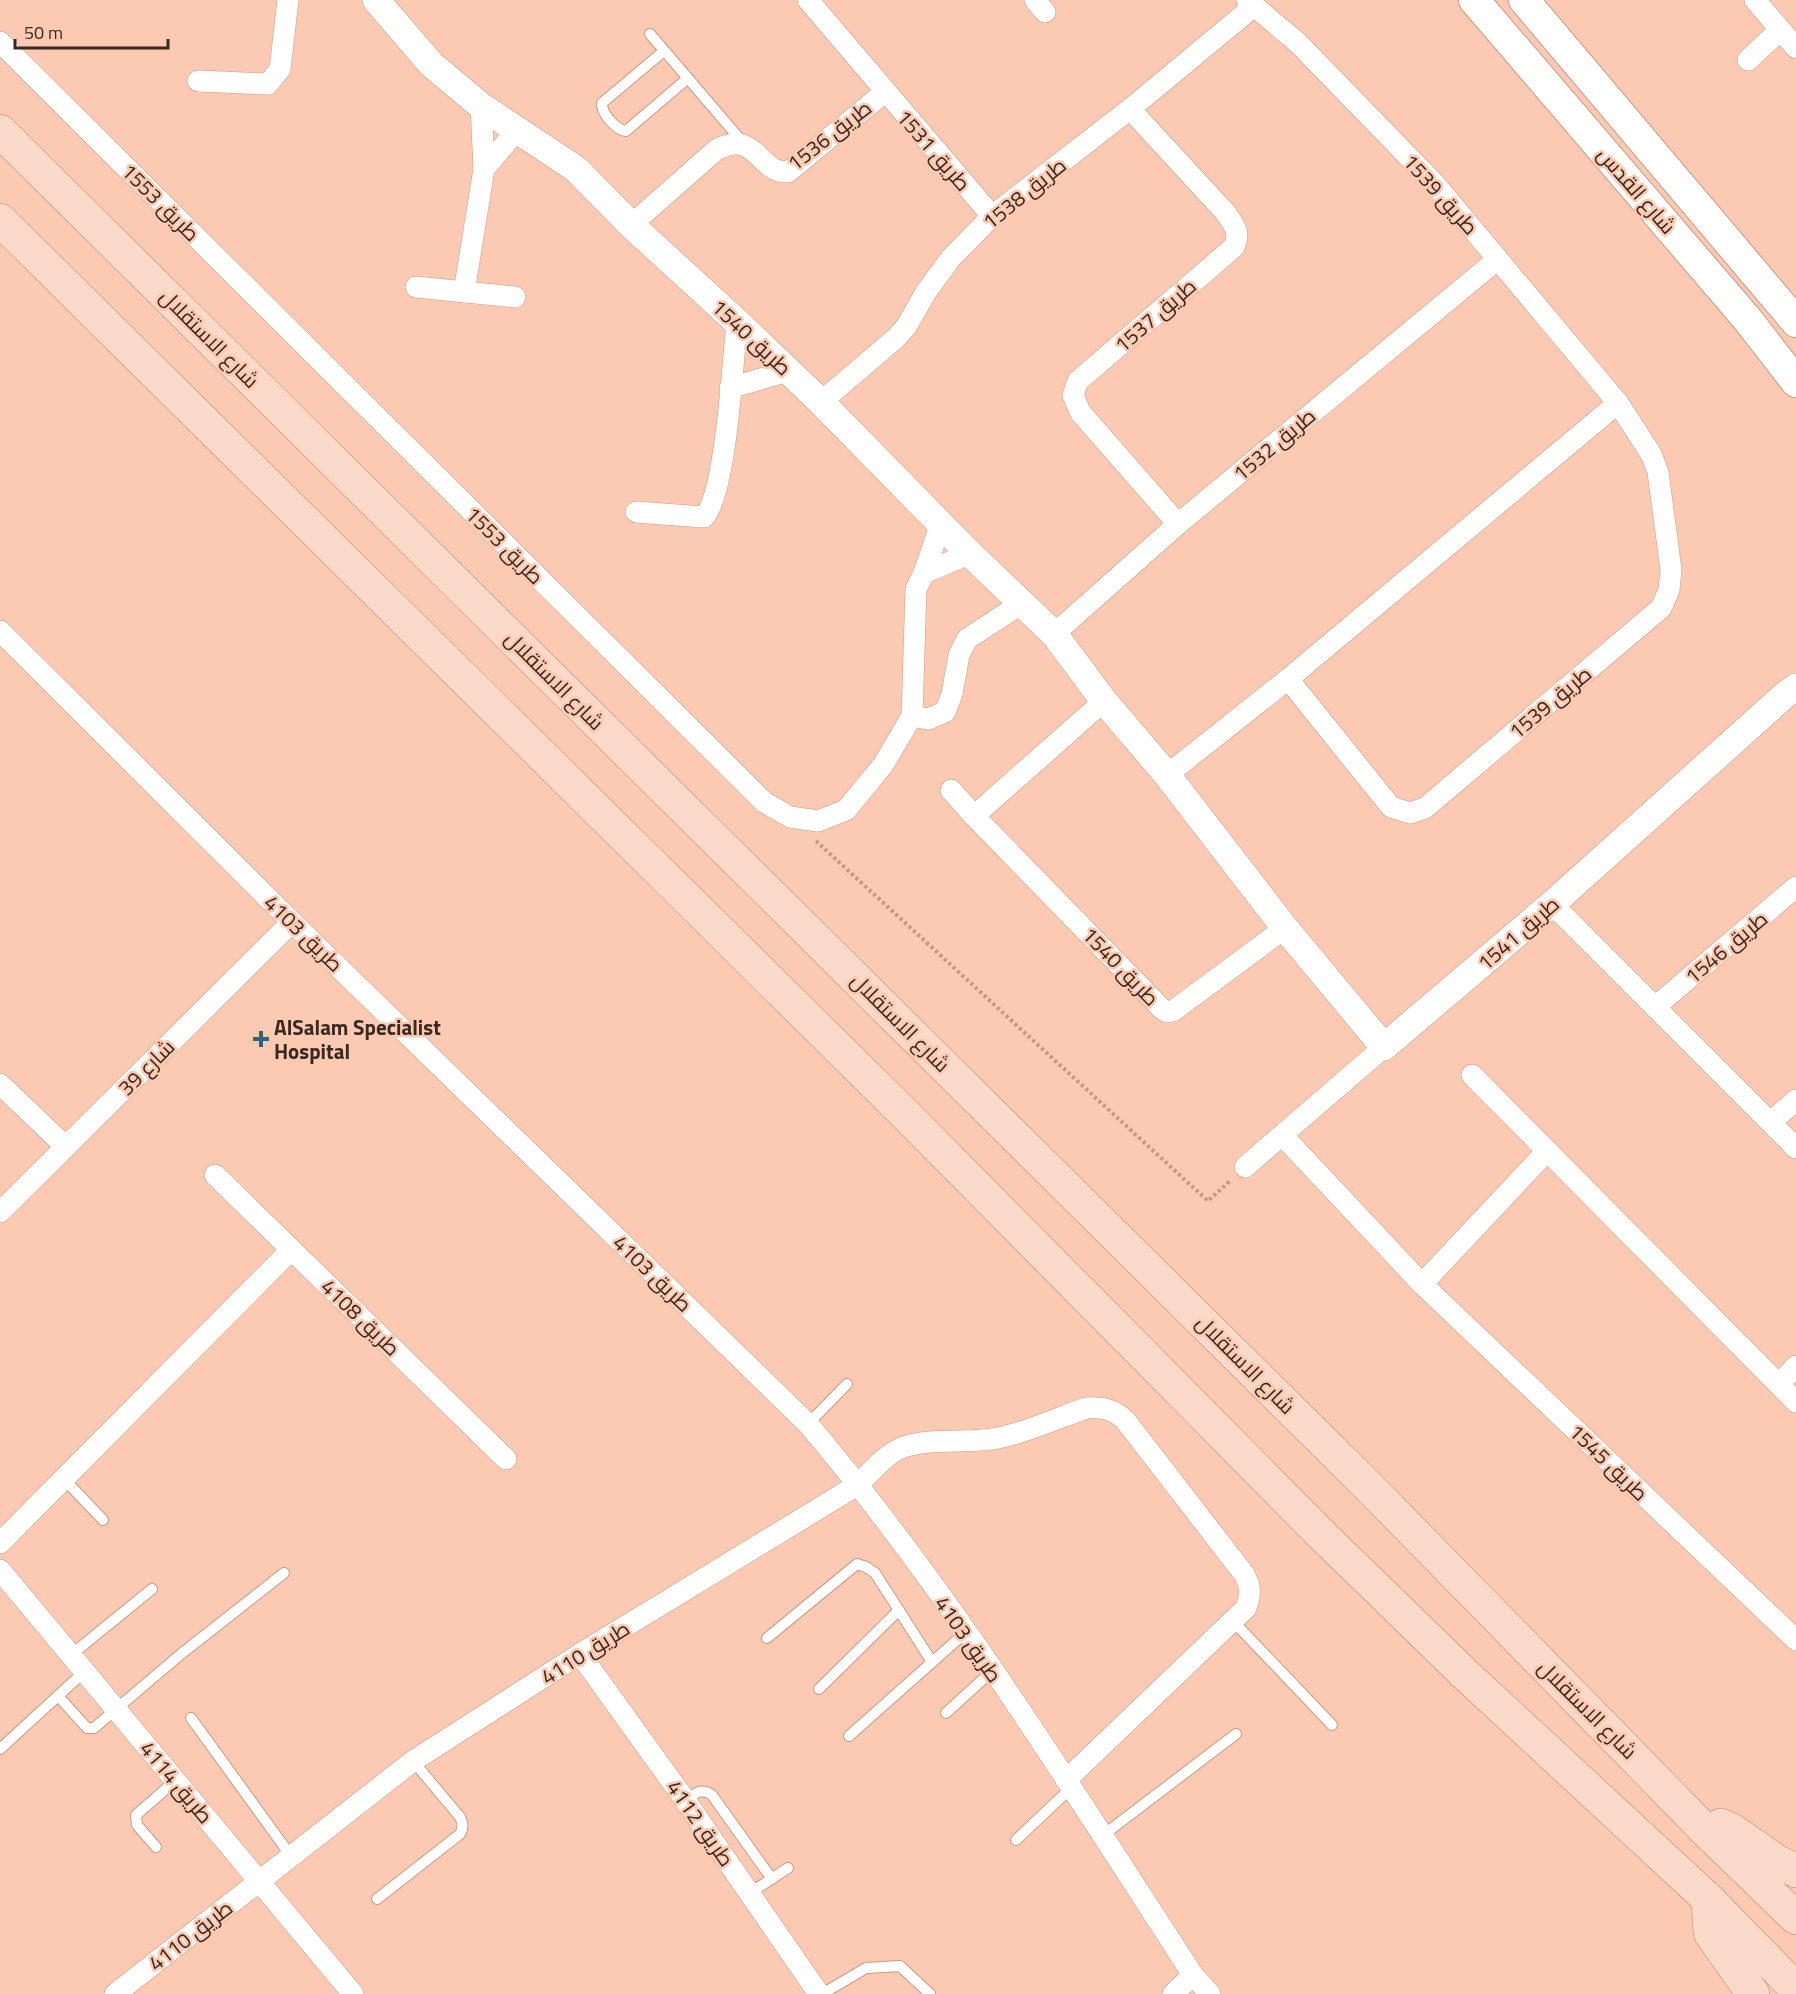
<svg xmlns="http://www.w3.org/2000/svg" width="1796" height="1994" viewBox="0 0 1796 1994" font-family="'Titillium Web',Cairo,sans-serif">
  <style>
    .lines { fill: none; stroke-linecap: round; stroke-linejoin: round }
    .service-casing { stroke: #c99a83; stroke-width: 12 }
    .minor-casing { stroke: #c99a83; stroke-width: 22 }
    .tertiary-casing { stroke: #c99a83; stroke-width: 28 }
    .secondary-casing { stroke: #c99a83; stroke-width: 32 }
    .primary-casing { stroke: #b58a75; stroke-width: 34 }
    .path { stroke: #c29986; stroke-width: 4; stroke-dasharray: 3 3; stroke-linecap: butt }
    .service { stroke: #fff; stroke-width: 10 }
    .minor { stroke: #fff; stroke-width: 21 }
    .tertiary { stroke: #fff; stroke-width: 27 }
    .secondary { stroke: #fff; stroke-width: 30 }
    .primary { stroke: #fad9c8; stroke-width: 33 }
    .poi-dot { fill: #2a667d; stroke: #fccab2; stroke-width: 2 }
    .labels { text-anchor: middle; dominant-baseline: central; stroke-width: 5; stroke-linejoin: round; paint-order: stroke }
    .street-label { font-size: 21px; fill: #3b281f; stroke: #fccab2 }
    .poi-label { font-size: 21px; font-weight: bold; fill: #3b281f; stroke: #fccab2; text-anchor: start }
  </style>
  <rect width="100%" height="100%" fill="#fccab2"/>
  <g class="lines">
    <defs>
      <g id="service">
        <polyline points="650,34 745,145"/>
        <path d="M664 51 602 103C601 113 616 130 626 131L688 78"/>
        <polyline points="808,1424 847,1384"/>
        <polyline points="63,1478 103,1520"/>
        <polyline points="1233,1621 1332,1725"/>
        <polyline points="767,1638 857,1564 866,1567 875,1573 932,1662"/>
        <polyline points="71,1655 152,1589"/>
        <polyline points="819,1689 899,1610"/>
        <polyline points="58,1696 87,1728 94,1728 181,1654 284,1573"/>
        <polyline points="946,1713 992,1671"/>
        <polyline points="191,1718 291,1856"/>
        <polyline points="849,1736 966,1632"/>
        <polyline points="0,1749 85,1671"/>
        <path d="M685 1800C695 1794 702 1787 712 1795L772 1879"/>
        <polyline points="1102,1836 1236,1734"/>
        <polyline points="1016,1840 1071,1788"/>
        <polyline points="156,1847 137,1825 136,1815 176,1780"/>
        <polyline points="750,1893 788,1868"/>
        <path d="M377 1899 460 1834C464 1828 463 1823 460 1817L413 1761"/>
        <polyline points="822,1994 866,1968 900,1966 930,1994"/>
      </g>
      <g id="minor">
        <polyline points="808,0 992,216"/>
        <polyline points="1035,0 1045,12"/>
        <polyline points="1247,0 1298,43 1434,183 1618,403 1651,454 1658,472 1671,570 1669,590 1661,608 1425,808 1410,813 1391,807 1288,679"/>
        <polyline points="1755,0 1796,48"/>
        <polyline points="0,42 764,802 790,817 818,821 846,810 883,765 912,716 916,589 924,573 941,523"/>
        <polyline points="1748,60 1780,30"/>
        <polyline points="198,81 268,84 280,69 288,0"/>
        <path d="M1130 109 1225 212C1234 225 1241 232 1234 247L1078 381 1073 395 1080 412 1178 524"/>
        <polyline points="484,169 517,130"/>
        <path d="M631 225 716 150C757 128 758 174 788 172L885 92"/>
        <polyline points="416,287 515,297"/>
        <polyline points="464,292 484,169 481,106"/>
        <polyline points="730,388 788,371"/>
        <polyline points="821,402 896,338 906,327 926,292 951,258 992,216 1130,109 1253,7"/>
        <path d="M636 512 704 517C726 494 733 359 737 322"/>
        <polyline points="924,573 971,553"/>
        <path d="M0 631 292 922 808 1424C952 1594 1072 1789 1193 1975L1210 1994"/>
        <polyline points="1054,634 1178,524 1498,259"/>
        <polyline points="912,716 928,719 945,712 952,694 959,655 967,639 1022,603"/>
        <polyline points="1167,775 1288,679 1618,403"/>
        <polyline points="951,790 974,816 1162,1009 1167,1012 1173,1011 1285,928"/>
        <polyline points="974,816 1104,701"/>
        <polyline points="1552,904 1796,1148"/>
        <polyline points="1655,1007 1796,887"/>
        <polyline points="1472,1075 1796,1402"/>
        <polyline points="0,1084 66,1147"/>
        <polyline points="1771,1122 1796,1100"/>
        <polyline points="1283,1136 1422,1284 1796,1640"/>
        <polyline points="1245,1167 1384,1047"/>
        <polyline points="215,1175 506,1459"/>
        <polyline points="0,1212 292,922"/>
        <polyline points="1422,1284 1547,1151"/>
        <polyline points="1779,1384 1796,1366"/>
        <polyline points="0,1543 291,1250"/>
        <polyline points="0,1570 353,1994"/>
        <polyline points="580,1654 685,1800 819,1994"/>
        <path d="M115 1994 413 1761 580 1654 859 1484C872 1471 885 1455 901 1448 928 1437 969 1444 998 1438 1028 1432 1058 1418 1086 1408 1103 1407 1113 1409 1125 1420L1244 1574C1251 1586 1251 1594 1246 1608L1066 1780"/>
        <polyline points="1173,1994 1193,1975"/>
      </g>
      <polyline id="tertiary" points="376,0 431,64 481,106 576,169 631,225 737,322 821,402 965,549 1054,634 1104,701 1167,775 1285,928 1384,1047 1552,904 1786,694 1796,687"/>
      <g id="secondary">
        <polyline points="1474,0 1748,320 1796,382"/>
        <polyline points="1524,0 1796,322"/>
      </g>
      <g id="primary">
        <polyline points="0,131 1375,1493 1707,1832 1796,1918"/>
        <polyline points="0,220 903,1112 1323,1536 1467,1676 1708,1899 1796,1989"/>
        <polyline points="1721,1825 1732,1830 1775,1860 1796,1871"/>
        <polyline points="1708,1899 1710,1933 1753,1994"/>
      </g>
    </defs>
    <use href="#service" class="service-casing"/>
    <use href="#minor" class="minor-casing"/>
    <use href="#tertiary" class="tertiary-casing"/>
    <use href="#secondary" class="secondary-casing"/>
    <use href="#primary" class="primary-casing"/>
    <polyline class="path" points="816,841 1208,1201 1231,1180"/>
    <use href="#service" class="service"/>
    <use href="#minor" class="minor"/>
    <use href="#tertiary" class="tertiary"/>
    <use href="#secondary" class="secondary"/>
    <use href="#primary" class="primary"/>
  </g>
  <path class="poi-dot" d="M258 1030h6v6h6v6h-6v6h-6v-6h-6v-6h6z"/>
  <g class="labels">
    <g class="street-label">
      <text transform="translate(829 135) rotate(-38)">طريق 1536</text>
      <text transform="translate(934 150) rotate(49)">طريق 1531</text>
      <text transform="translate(1637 190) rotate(49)">شارع القدس</text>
      <text transform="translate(1024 193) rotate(-39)">طريق 1538</text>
      <text transform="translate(1441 194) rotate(48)">طريق 1539</text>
      <text transform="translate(161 202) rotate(45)">طريق 1553</text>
      <text transform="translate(1155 315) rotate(-41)">طريق 1537</text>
      <text transform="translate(752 337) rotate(43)">طريق 1540</text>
      <text transform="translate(210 338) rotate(45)">شارع الاستقلال</text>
      <text transform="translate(1274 444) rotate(-40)">طريق 1532</text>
      <text transform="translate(505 545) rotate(45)">طريق 1553</text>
      <text transform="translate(555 680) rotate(45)">شارع الاستقلال</text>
      <text transform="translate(1550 702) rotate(-40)">طريق 1539</text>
      <text transform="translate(304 933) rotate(44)">طريق 4103</text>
      <text transform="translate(1518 933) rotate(-41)">طريق 1541</text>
      <text transform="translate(1726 947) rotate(-40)">طريق 1546</text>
      <text transform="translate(1121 966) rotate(46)">طريق 1540</text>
      <text transform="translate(901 1022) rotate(45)">شارع الاستقلال</text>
      <text transform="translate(146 1067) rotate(-45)">شارع 39</text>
      <text transform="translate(653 1273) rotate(44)">طريق 4103</text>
      <text transform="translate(361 1317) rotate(44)">طريق 4108</text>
      <text transform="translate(1246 1364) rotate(45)">شارع الاستقلال</text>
      <text transform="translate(1609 1462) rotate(44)">طريق 1545</text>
      <text transform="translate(969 1639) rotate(55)">طريق 4103</text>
      <text transform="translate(585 1652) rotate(-32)">طريق 4110</text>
      <text transform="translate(1588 1709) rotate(45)">شارع الاستقلال</text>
      <text transform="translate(177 1782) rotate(50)">طريق 4114</text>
      <text transform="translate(701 1823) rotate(55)">طريق 4112</text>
      <text transform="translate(190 1935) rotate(-38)">طريق 4110</text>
    </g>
    <g class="poi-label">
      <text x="274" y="1027">AlSalam Specialist<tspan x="274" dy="24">Hospital</tspan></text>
    </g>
  </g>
  <path d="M15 39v9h153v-9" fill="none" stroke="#3b281f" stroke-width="3"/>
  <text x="24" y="39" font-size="18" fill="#3b281f" stroke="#fccab2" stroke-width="4.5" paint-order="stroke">50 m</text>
</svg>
